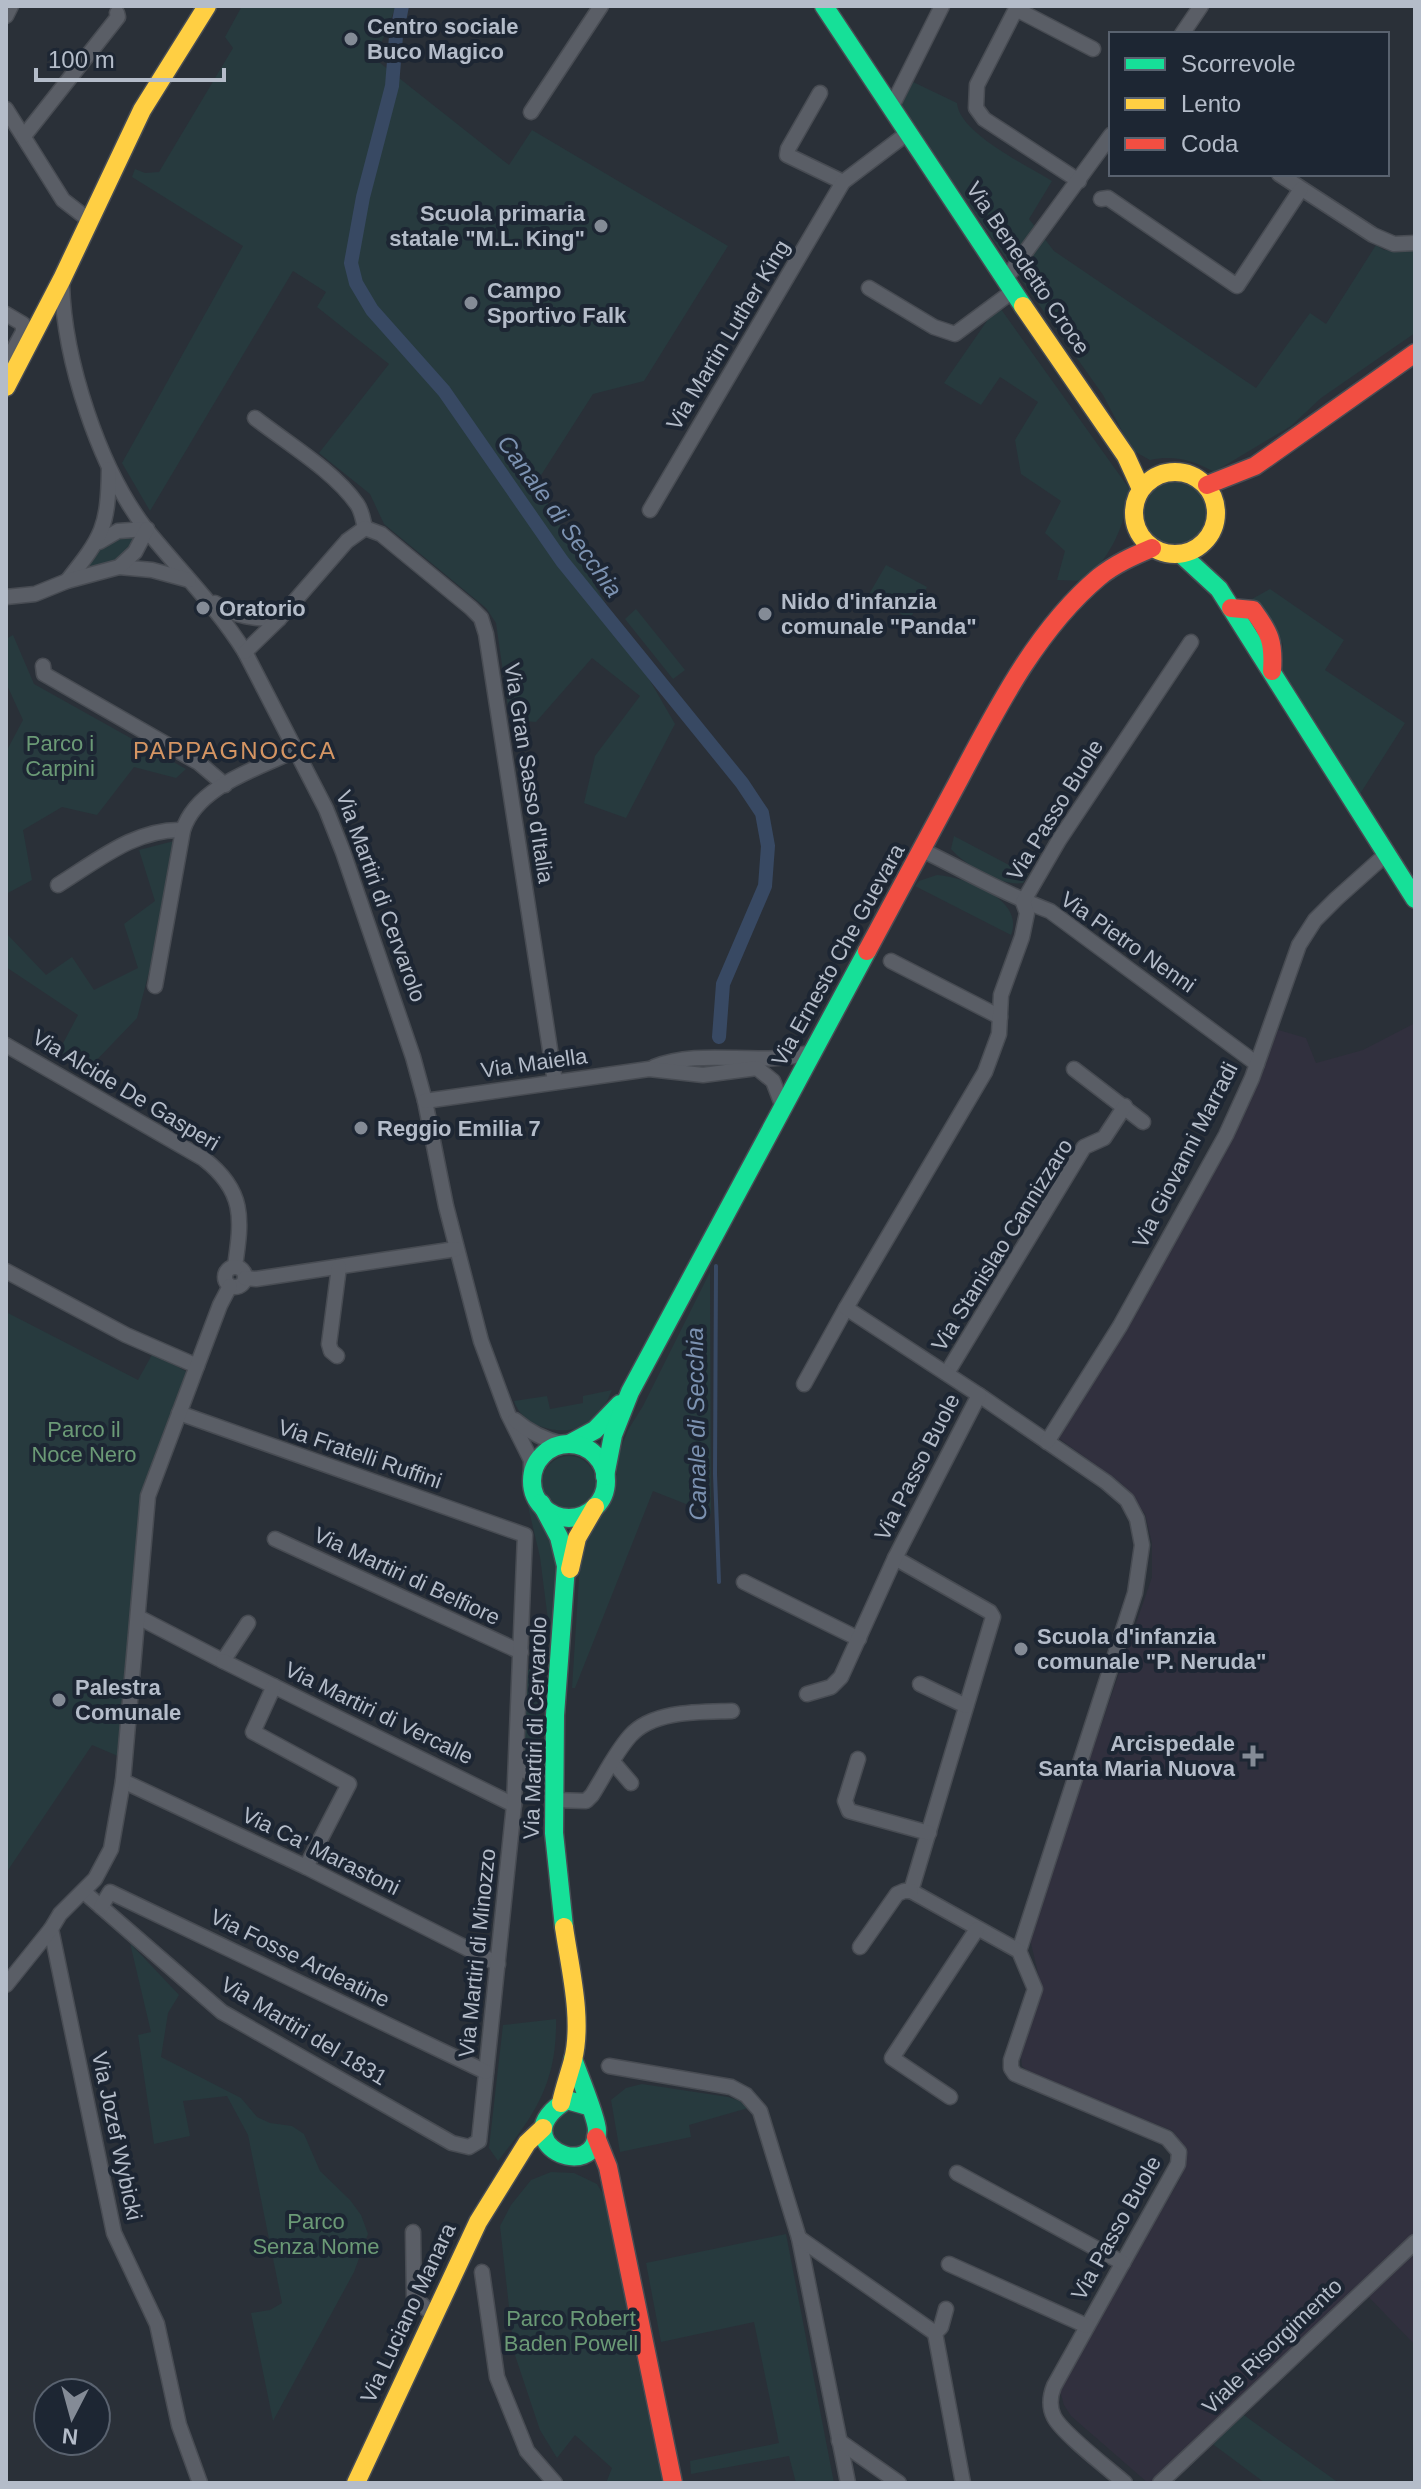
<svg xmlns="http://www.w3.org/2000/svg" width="1421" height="2489" viewBox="0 0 1421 2489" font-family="Helvetica,sans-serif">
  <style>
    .medical { fill: #31303e }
    .green { fill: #273a3e }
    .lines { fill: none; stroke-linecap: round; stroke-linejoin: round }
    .stream { stroke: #384963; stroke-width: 4 }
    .canal { stroke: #384963; stroke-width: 14 }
    .street-casing { stroke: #484c53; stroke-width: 17 }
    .fast-casing { stroke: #484c53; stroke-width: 21 }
    .slow-casing { stroke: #484c53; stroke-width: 21 }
    .jam-casing { stroke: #484c53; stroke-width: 21 }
    .street { stroke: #5a5e66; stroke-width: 14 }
    .fast { stroke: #16e098; stroke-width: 18 }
    .slow { stroke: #ffcf43; stroke-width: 18 }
    .jam { stroke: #f24e42; stroke-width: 18 }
    .poi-dot { fill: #848b96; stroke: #1d2633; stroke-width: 3 }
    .labels { text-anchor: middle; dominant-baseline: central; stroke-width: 8; stroke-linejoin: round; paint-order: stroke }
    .poi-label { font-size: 22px; font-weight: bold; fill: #b4bcc9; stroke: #1d2633; text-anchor: start }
    .street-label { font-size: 22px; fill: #b4bcc9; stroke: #1d2633 }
    .park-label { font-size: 22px; fill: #6b9a76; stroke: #1d2633 }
    .water-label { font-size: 24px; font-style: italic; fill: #7c92b1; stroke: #1d2633 }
    .neighbourhood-label { font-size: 24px; letter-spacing: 2px; fill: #d59563; stroke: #1d2633 }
  </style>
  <rect width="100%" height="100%" fill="#2a3038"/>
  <polygon class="medical" points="1415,1023 1415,2345 1360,2288 1154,2483 1148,2483 1071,2416 1064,2405 1058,2384 1180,2179 1185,2165 1185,2153 1173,2131 1032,2075 1022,2066 1021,2056 1042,1990 1029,1935 1152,1577 1152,1543 1145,1514 1122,1484 1057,1437 1275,1029 1306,1038 1316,1063 1363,1050"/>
  <g class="green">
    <polygon points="242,6 396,6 375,59 509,165 532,130 728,246 644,381 593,394 536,483 675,724 626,818 584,803 595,756 640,696 592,658 536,722 523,721 524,708 508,707 496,623 486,608 384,524 370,494 319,453 389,364 317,307 326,292 293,271 150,511 122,463 243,246 132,177 135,169 145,173 159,172 233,48 225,37"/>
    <path d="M911 81 957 103C959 133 1028 166 1052 181L1029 219 1054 251 1256 388 1310 313 1326 324 1376 245 1384 250 1415 251V333L1321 398 1291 426 1214 472C1192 460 1175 455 1150 460L1132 450 1103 395 898 106Z"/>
    <path d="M998 305 1131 491C1121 533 1114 548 1087 581L1057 580 1065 551 1045 533 1061 501 1021 474 1015 440 1038 402 1000 377 981 405 944 383Z"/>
    <circle cx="1176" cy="513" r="35"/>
    <polygon points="125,534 139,538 123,559 84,568 102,545"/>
    <polygon points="886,565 927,587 910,619 868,596"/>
    <polygon points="1270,589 1344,640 1325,670 1405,723 1360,794 1282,673 1283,644 1252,599"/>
    <polygon points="636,609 685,670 673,679 625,619"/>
    <polygon points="13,635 34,684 186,769 176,778 134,767 97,815 62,807 23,830 32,880 6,894 6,752 23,720 6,683 6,639"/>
    <path d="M954 836 1028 875 1023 883C1001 887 965 865 951 849Z"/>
    <polygon points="174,841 155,949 137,1018 87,1070 59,1051 78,1015 6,967 6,933 46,975 72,957 94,990 138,968 124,924 155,901 139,850"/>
    <path d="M937 875C965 877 1025 899 1011 935L915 886 919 881Z"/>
    <polygon points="710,1272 711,1514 653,1491 575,1688 572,1688 580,1562 587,1532 606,1507 614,1490 619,1453 628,1430 643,1406"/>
    <polygon points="6,1312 138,1380 153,1353 187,1372 155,1471 125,1759 92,1745 6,1873"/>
    <path d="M612 1390C607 1401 602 1415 591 1422 567 1439 523 1429 514 1401L547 1396 550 1409 583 1403V1396Z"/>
    <circle cx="569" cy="1483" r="27"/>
    <polygon points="527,1490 559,1551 555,1635 550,1636 540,1557 526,1498"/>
    <polygon points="541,1663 540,1752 537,1761 521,1761 523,1673"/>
    <polygon points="130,1943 179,1995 168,2013 161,2057 241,2098 257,2117 270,2123 292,2126 304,2134 320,2171 350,2200 361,2215 368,2234 354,2272 273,2421 251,2313 270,2310 282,2303 248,2135 227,2096 183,2101 190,2136 154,2144 138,2035 151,2032"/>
    <path d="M556 2019C557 2082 536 2113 498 2161L489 2148 503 2025Z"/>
    <polygon points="642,2084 728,2097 746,2103 748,2108 689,2125 691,2137 620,2152 611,2100 626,2088"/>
    <polygon points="579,2109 590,2125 585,2143 573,2149 559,2147 550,2121 559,2110"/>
    <polygon points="551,2172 574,2173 597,2184 610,2206 630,2329 663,2483 606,2483 612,2468 575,2435 557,2458 540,2430 514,2352 500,2226 511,2205 531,2180"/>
    <polygon points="786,2234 834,2483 796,2483 789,2456 691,2474 690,2461 779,2443 754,2322 661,2342 646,2263"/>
    <polygon points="1241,2413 1339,2483 1265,2483 1210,2442"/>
  </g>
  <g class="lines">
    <polyline class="stream" points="716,1266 715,1474 719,1582"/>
    <polyline class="canal" points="402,6 396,36 392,86 363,197 351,263 356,283 372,310 444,391 562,561 742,783 762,813 768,846 765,886 723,984 719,1037"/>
    <defs>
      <g id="street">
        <polyline points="6,16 11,6"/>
        <polyline points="1182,34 1201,6"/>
        <polyline points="820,93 788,149 787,155 843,182"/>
        <polyline points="892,106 942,6"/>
        <polyline points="6,109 63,200 89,220"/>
        <polyline points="531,112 601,6"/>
        <polyline points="24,136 118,17 117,13"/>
        <polyline points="1279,174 1373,235 1394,244 1415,243"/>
        <polyline points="1079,181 984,119 976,108 977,85 1016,9 1093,49"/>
        <polyline points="1101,199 1108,198 1237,286 1301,189"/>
        <polyline points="1005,280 1111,135"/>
        <path d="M62 284C64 360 99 468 146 529 179 570 217 607 245 652L326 809 343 852 413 1057 425 1101 446 1206 481 1341 508 1414 531 1460V1478"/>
        <polyline points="869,288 934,327 955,334 1013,291"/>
        <polyline points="6,314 23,324 23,332 6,363"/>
        <path d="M255 418C287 443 334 471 357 504 362 511 363 520 365 528"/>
        <polyline points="650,510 843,182 909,132"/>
        <polyline points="365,528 381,534 471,608 481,618 486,634 555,1082"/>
        <polyline points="99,542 118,531 147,529"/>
        <polyline points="119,567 152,570 189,580"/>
        <path d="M67 581C103 536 108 527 109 469"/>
        <polyline points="6,597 35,594 67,581 119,567 135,552 147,529"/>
        <path d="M215 603C235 617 255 619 279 619"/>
        <polyline points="245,652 279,619 347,541 365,528"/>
        <polyline points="43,666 44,674 199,763 225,785"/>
        <path d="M922 850C964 870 1008 896 1050 911L1257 1064"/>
        <path d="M58 885C97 861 136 828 183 830"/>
        <polyline points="891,961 1000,1017"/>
        <path d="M155 986 183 830C197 786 257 769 296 750"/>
        <path d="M6 1045 204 1159C245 1191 242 1218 235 1266"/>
        <path d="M654 1067C704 1047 760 1068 811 1052"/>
        <polyline points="1074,1069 1143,1122"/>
        <polyline points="425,1101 649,1069 703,1075 757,1068 773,1081 783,1107"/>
        <circle cx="235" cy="1277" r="10"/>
        <polyline points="6,1271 126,1335 197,1366"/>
        <polyline points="245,1278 256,1279 456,1249"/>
        <polyline points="337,1356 331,1351 329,1344 339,1267"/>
        <polyline points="947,1373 1084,1147 1104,1138 1125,1106"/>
        <polyline points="804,1384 846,1308"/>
        <polyline points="979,1395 1106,1482 1127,1500 1137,1519 1142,1545 1135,1593 1019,1951"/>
        <path d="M515 1420C529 1432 545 1440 563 1444"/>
        <polyline points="1047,1442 1120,1326 1226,1135 1252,1078 1299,945 1315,920 1336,899 1383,857 1388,856"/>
        <polyline points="275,1539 521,1652"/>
        <path d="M895 1558 990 1612 993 1617 911 1891 1019 1951 1035 1989 1011 2060V2068L1015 2074 1167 2138 1179 2152 1178 2164 1054 2386C1050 2396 1049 2407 1054 2417 1062 2433 1109 2469 1125 2483"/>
        <polyline points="744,1582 859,1639"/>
        <polyline points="138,1617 223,1661 248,1623"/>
        <polyline points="223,1661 514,1805"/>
        <polyline points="920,1684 966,1706"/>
        <polyline points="274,1686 253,1732 349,1784 306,1867"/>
        <polyline points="807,1694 831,1687 841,1677 895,1558 979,1395 846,1308 985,1072 999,1034 1001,995 1022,937 1027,913 1023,902 1059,840 1191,642"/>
        <polyline points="858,1759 845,1801 849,1811 929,1833"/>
        <polyline points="613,1762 631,1783"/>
        <polyline points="516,1770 554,1774"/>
        <polyline points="123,1781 306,1867 498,1964"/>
        <path d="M554 1800 586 1801 592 1795C604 1776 615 1753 630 1736 653 1710 700 1712 732 1711"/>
        <polyline points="84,1892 222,2012 452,2143 469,2147 479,2141 514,1805 525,1535 179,1413"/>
        <polyline points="101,1907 110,1892 486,2072"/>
        <polyline points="51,1929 114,2233 157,2324 179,2425 200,2483"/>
        <polyline points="860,1947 897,1894 904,1891 911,1891"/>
        <polyline points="6,1985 51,1929 60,1914 95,1879 111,1849 123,1781 148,1496 220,1305 230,1286"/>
        <polyline points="609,2066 731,2087 746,2095 760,2111 799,2238 848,2483"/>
        <polyline points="950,2097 892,2058 977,1929"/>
        <polyline points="957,2173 1123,2263"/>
        <polyline points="413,2232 414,2297 433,2315"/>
        <polyline points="799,2238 935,2333"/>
        <polyline points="949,2264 1087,2326"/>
        <polyline points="482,2272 497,2377 527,2451 555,2483"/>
        <polyline points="946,2309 941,2327 935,2333 963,2483"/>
        <polyline points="839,2441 899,2483"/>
        <polyline points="1160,2483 1415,2242"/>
      </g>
      <g id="fast">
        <polyline points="824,6 1023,306"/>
        <polyline points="1181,554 1219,589 1415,899"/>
        <polyline points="571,1443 595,1430 620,1404"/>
        <circle cx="569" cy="1481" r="37"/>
        <polyline points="605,1476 613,1435 630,1392 867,951"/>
        <polyline points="541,1503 559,1537 566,1566 555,1715 554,1833 564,1927"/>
        <path d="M573 2059C578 2073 597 2118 597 2130 598 2186 499 2142 567 2100L588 2106"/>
      </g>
      <g id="slow">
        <polyline points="1023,306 1126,456 1141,489"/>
        <polyline points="6,387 62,279 142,110 207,6"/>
        <circle cx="1175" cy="513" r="41"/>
        <polyline points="570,1569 577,1538 595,1507"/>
        <path d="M561 2103C564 2088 569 2075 573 2060 583 2019 570 1969 564 1927"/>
        <polyline points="356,2483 478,2222 527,2143 543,2128"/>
      </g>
      <g id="jam">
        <polyline points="1207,485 1255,466 1415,353"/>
        <path d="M1231 608 1253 610C1270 633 1274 642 1272 671"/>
        <path d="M867 951C898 894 929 836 960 778 997 708 1037 629 1099 577 1115 564 1133 556 1152 548"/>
        <polyline points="596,2137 608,2167 673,2483"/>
      </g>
    </defs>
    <use href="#street" class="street-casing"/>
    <use href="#fast" class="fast-casing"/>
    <use href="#slow" class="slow-casing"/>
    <use href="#jam" class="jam-casing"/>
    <use href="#street" class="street"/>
    <use href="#fast" class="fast"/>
    <use href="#slow" class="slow"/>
    <use href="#jam" class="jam"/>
  </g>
  <g class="poi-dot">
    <circle cx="351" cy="39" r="8"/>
    <circle cx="601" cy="226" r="8"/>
    <circle cx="471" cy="303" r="8"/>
    <circle cx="203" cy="608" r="8"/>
    <circle cx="765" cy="614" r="8"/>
    <circle cx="361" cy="1128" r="8"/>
    <circle cx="1021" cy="1649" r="8"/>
    <circle cx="59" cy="1700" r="8"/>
    <path d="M1249 1744h8v8h8v8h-8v8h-8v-8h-8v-8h8z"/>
  </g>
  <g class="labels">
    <g class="poi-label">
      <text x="367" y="26">Centro sociale<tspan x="367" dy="25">Buco Magico</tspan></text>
      <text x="585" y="213" text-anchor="end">Scuola primaria<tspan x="585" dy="25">statale "M.L. King"</tspan></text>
      <text x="487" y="290">Campo<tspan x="487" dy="25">Sportivo Falk</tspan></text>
      <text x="781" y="601">Nido d'infanzia<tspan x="781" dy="25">comunale "Panda"</tspan></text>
      <text x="219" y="608">Oratorio</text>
      <text x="377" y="1128">Reggio Emilia 7</text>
      <text x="1037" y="1636">Scuola d'infanzia<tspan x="1037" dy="25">comunale "P. Neruda"</tspan></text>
      <text x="75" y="1687">Palestra<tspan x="75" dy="25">Comunale</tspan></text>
      <text x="1235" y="1743" text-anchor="end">Arcispedale<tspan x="1235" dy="25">Santa Maria Nuova</tspan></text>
    </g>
    <g class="street-label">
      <text transform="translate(1028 268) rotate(56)">Via Benedetto Croce</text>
      <text transform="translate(728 335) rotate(-59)">Via Martin Luther King</text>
      <text transform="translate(529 773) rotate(81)">Via Gran Sasso d'Italia</text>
      <text transform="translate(1055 810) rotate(-58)">Via Passo Buole</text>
      <text transform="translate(381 896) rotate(70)">Via Martiri di Cervarolo</text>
      <text transform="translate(1128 942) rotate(35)">Via Pietro Nenni</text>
      <text transform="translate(838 955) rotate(-61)">Via Ernesto Che Guevara</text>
      <text transform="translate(534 1063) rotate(-8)">Via Maiella</text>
      <text transform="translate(126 1090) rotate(31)">Via Alcide De Gasperi</text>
      <text transform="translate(1185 1155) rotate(-63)">Via Giovanni Marradi</text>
      <text transform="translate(1002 1245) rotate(-58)">Via Stanislao Cannizzaro</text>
      <text transform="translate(360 1454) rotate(19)">Via Fratelli Ruffini</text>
      <text transform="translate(917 1467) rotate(-63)">Via Passo Buole</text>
      <text transform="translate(407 1576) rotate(25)">Via Martiri di Belfiore</text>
      <text transform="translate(379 1713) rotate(26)">Via Martiri di Vercalle</text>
      <text transform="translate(535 1728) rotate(-88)">Via Martiri di Cervarolo</text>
      <text transform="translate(321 1851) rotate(26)">Via Ca' Marastoni</text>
      <text transform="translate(477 1953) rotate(-84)">Via Martiri di Minozzo</text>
      <text transform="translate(300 1958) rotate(26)">Via Fosse Ardeatine</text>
      <text transform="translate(304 2031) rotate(31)">Via Martiri del 1831</text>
      <text transform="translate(117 2136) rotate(78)">Via Jozef Wybicki</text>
      <text transform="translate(1116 2228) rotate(-61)">Via Passo Buole</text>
      <text transform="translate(408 2313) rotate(-65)">Via Luciano Manara</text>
      <text transform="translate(1272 2346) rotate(-44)">Viale Risorgimento</text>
    </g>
    <g class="park-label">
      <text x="60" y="743">Parco i<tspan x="60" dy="25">Carpini</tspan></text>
      <text x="84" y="1429">Parco il<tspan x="84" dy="25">Noce Nero</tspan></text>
      <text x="316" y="2221">Parco<tspan x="316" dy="25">Senza Nome</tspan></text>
      <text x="571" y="2318">Parco Robert<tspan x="571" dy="25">Baden Powell</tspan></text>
    </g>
    <g class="water-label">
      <text transform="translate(560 516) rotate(54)">Canale di Secchia</text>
      <text transform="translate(696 1424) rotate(-91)">Canale di Secchia</text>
    </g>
    <g class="neighbourhood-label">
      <text x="235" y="750">PAPPAGNOCCA</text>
    </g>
  </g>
  <rect width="1421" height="2489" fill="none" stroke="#b4bcc9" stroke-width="16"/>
  <rect x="1109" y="32" width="280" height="144" fill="#1d2633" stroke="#59626f" stroke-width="2"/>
  <rect x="1125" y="58" width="40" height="12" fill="#16e098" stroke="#59626f" stroke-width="2"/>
  <text x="1181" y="72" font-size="24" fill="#b4bcc9">Scorrevole</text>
  <rect x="1125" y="98" width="40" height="12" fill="#ffcf43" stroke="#59626f" stroke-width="2"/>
  <text x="1181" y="112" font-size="24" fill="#b4bcc9">Lento</text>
  <rect x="1125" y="138" width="40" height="12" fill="#f24e42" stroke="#59626f" stroke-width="2"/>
  <text x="1181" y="152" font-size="24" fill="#b4bcc9">Coda</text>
  <g transform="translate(72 2417) rotate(186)"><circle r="38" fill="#1d2633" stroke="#59626f" stroke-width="2"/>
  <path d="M0-6L14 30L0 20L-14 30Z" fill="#848b96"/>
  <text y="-12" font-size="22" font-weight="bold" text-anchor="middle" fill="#b4bcc9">N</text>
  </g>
  <path d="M36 68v12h188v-12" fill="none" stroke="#b4bcc9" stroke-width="4"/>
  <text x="48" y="68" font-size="24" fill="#b4bcc9" stroke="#1d2633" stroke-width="6" paint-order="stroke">100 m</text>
</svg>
